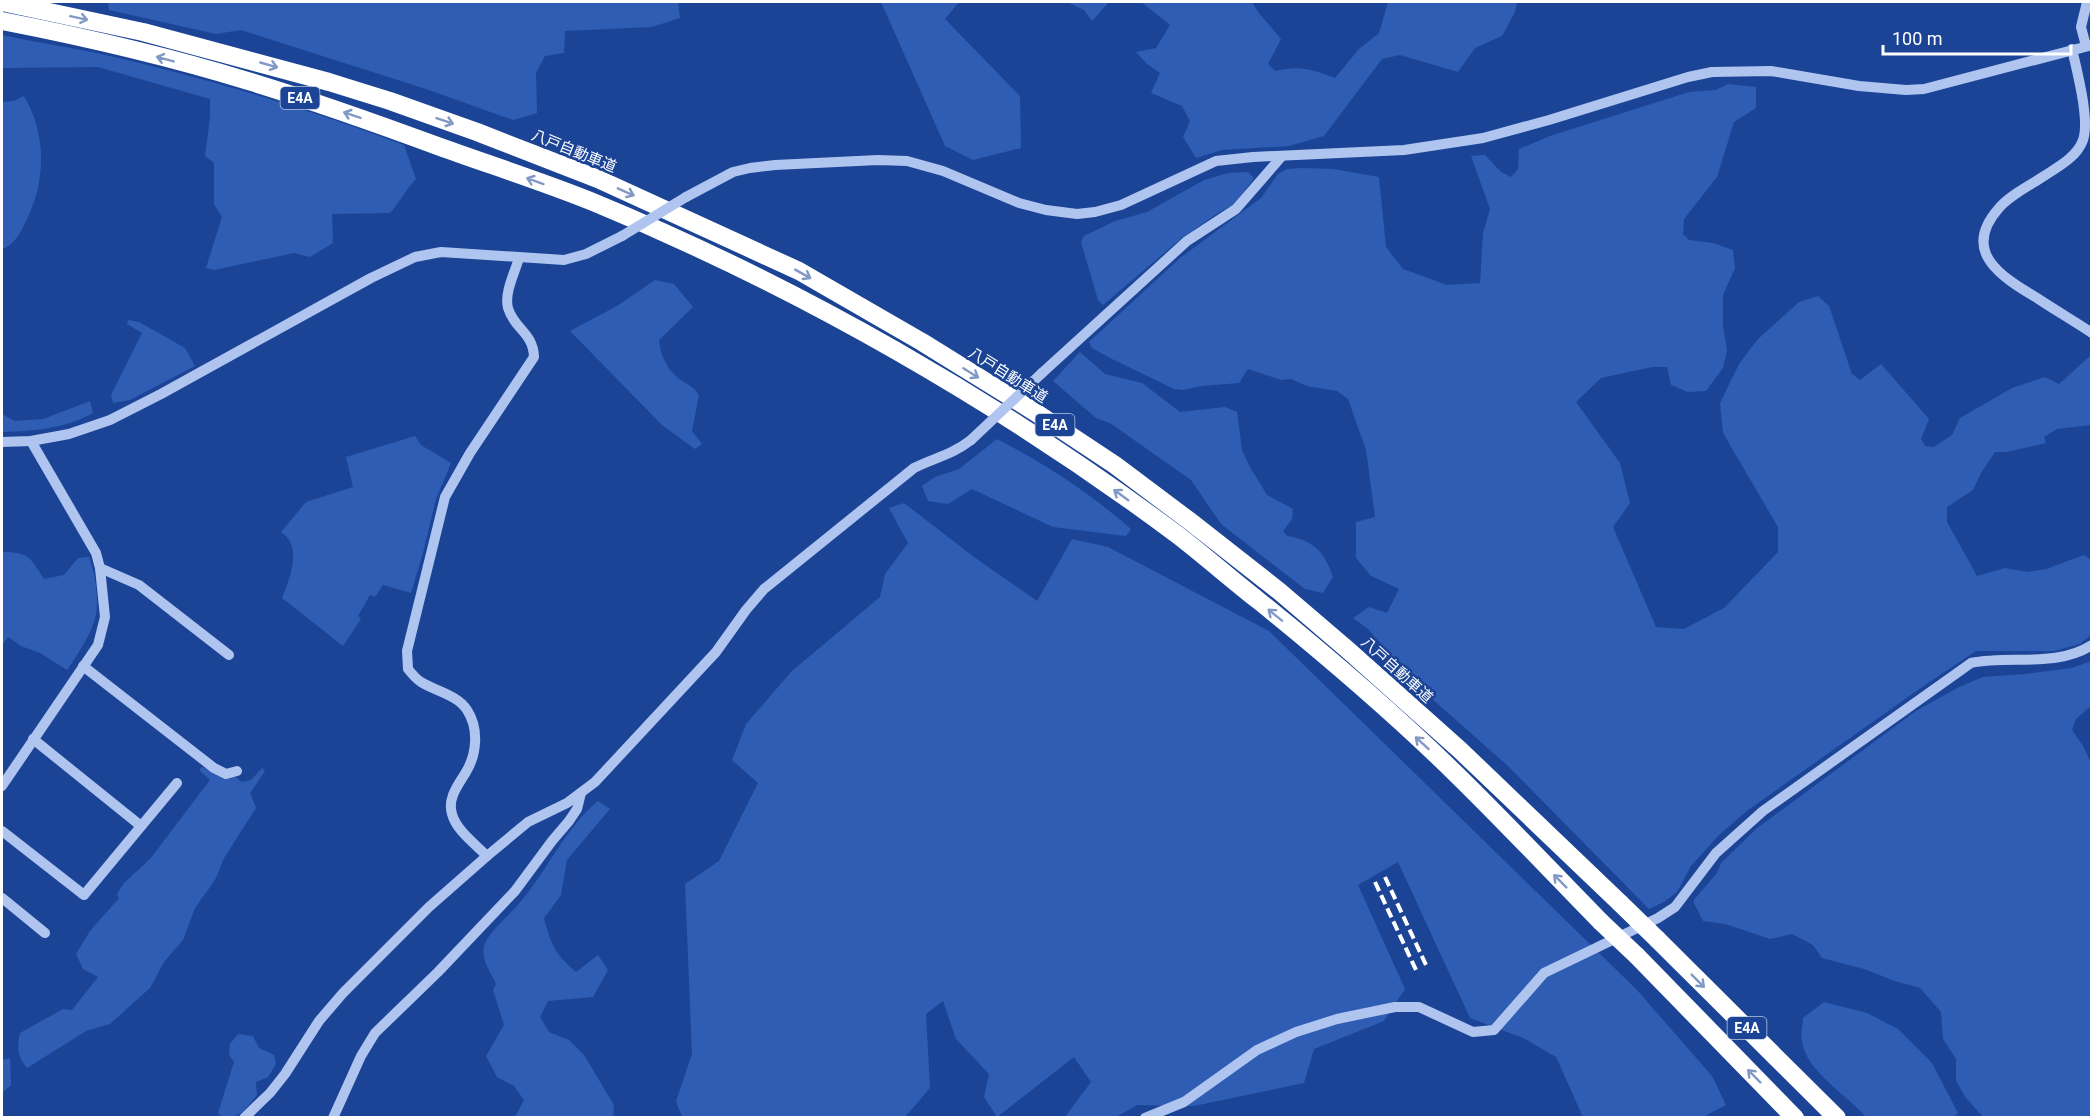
<svg xmlns="http://www.w3.org/2000/svg" width="2093" height="1119" viewBox="0 0 2093 1119" font-family="Roboto,'Noto Sans JP',sans-serif">
  <style>
    .green { fill: #2f5db4 }
    .lines { fill: none; stroke-linecap: round; stroke-linejoin: round }
    .minor { stroke: #afc5f0; stroke-width: 10 }
    .highway { stroke: #fff; stroke-width: 18 }
    .rail { stroke: #fff; stroke-width: 4; stroke-dasharray: 10 4.5; stroke-linecap: butt }
    .minor-bridge { stroke: #afc5f0; stroke-width: 10 }
    .highway-bridge { stroke: #fff; stroke-width: 18 }
    .oneway { stroke: #8298c5 }
    .labels { text-anchor: middle; dominant-baseline: central; stroke-width: 5; stroke-linejoin: round; paint-order: stroke }
    .shield { fill: #1b4496; stroke: #bbc7e0; stroke-width: 1.5 }
    .shield-label { font-size: 14px; font-weight: bold; fill: #fff }
    .street-label { font-size: 15px; fill: #fff; stroke: #1b4496 }
  </style>
  <rect width="100%" height="100%" fill="#1b4496"/>
  <g class="green">
    <polygon points="108,2 678,2 680,18 652,27 565,31 564,53 545,56 536,73 537,113 513,120 426,89 241,30 216,34 109,10"/>
    <polygon points="881,2 959,2 945,19 1020,96 1021,148 973,160 945,146"/>
    <polygon points="1067,2 1109,2 1092,21 1084,10"/>
    <path d="M1141 2H1252L1258 12 1281 39 1268 64 1275 71C1300 65 1311 69 1335 78L1359 49 1379 33 1388 2H1517L1515 12 1502 36 1475 48 1458 72 1400 55 1382 59 1324 136 1289 146 1222 150 1196 158 1183 137 1190 121 1182 106 1151 93 1160 73 1147 64 1136 52 1156 48 1170 25Z"/>
    <path d="M2 35C34 42 68 47 101 54 203 77 306 108 404 145L416 179C406 189 400 202 390 213L332 214 333 243 310 257 294 253 214 270 206 268 222 217 214 204V163L205 156 210 118V99L98 67 2 68Z"/>
    <polygon points="1728,84 1756,87 1756,108 1734,122 1717,177 1684,219 1683,234 1689,240 1713,243 1733,250 1735,268 1723,295 1723,326 1727,350 1723,368 1706,391 1688,392 1671,385 1667,367 1652,367 1601,378 1576,402 1620,463 1630,503 1613,527 1656,627 1684,629 1724,608 1778,552 1778,527 1723,433 1720,403 1739,364 1757,340 1799,302 1818,296 1829,306 1852,374 1860,380 1881,364 1929,419 1921,439 1925,446 1934,447 1952,435 1960,418 2012,388 2045,377 2059,384 2091,355 2091,425 2057,429 2044,437 2046,443 2007,452 1995,452 1981,473 1973,490 1947,507 1947,522 1977,576 2005,568 2027,572 2046,569 2084,555 2091,560 2091,635 2080,644 2054,651 1976,651 1925,685 1748,810 1719,835 1691,866 1677,892 1664,902 1649,909 1508,766 1404,674 1386,649 1368,629 1353,618 1369,607 1387,613 1399,589 1371,576 1356,558 1356,522 1375,517 1366,450 1348,399 1337,391 1307,386 1291,379 1281,380 1248,369 1239,383 1202,386 1183,390 1174,389 1112,359 1092,348 1089,342 1180,258 1261,198 1278,174 1287,169 1302,168 1333,169 1379,177 1386,247 1403,269 1447,285 1480,283 1483,233 1490,209 1471,156 1485,155 1501,172 1511,177 1518,169 1519,149 1550,136 1689,92 1716,90"/>
    <path d="M24 96C47 135 46 182 26 221 20 233 15 244 3 249L2 102 14 101Z"/>
    <polygon points="1248,172 1254,178 1235,204 1218,213 1183,237 1103,305 1098,300 1081,242 1084,236 1115,221 1147,212 1204,180 1228,173"/>
    <path d="M655 280 674 284 693 307 659 340C660 353 666 368 677 377 687 386 690 382 699 395L692 431 702 444 695 449 662 425 570 331 617 306Z"/>
    <polygon points="128,320 139,322 185,348 195,366 130,400 113,403 111,395 142,333 127,324"/>
    <path d="M1080 352 1105 374 1142 383 1180 412 1225 407 1237 412 1242 450 1250 467 1267 495 1293 509 1292 519 1283 531 1287 536C1314 540 1325 553 1333 577L1323 593 1305 589 1221 524 1191 480 1110 423 1096 418 1053 381Z"/>
    <path d="M90 401 93 413C65 429 33 431 2 432V414L15 421 43 419Z"/>
    <path d="M415 436 421 445 451 463 436 499 423 553 411 593 383 585 375 597 370 595 358 616 361 619 343 646 282 598C290 578 303 546 281 532L306 502 353 487 346 457Z"/>
    <path d="M997 439C1044 463 1091 494 1131 529L1126 536 1053 527 972 489 948 504 928 501 922 486 935 477 959 469Z"/>
    <polygon points="904,503 974,557 1037,601 1072,539 1108,547 1269,631 1637,990 1712,1076 1726,1105 1703,1117 1583,1117 1556,1057 1523,1038 1470,1018 1398,862 1358,885 1405,989 1384,1021 1314,1049 1304,1083 1194,1106 1137,1105 1116,1117 1065,1117 1091,1082 1074,1057 997,1117 984,1097 989,1074 956,1039 943,1001 926,1014 930,1088 905,1117 682,1117 676,1101 692,1054 685,884 719,861 758,783 732,760 746,724 792,671 880,597 885,574 908,543 889,508"/>
    <path d="M2 552C30 552 30 558 44 579L64 575 78 558 89 557C95 573 99 598 96 614 92 634 78 654 67 670L40 653 21 646 8 637 2 645Z"/>
    <polygon points="2091,661 2091,706 2076,719 2072,730 2083,746 2092,765 2091,1117 2088,1116 2085,1118 1983,1117 1966,1098 1956,1081 1956,1059 1943,1039 1941,1012 1920,988 1895,981 1864,969 1822,958 1813,945 1792,934 1770,939 1725,924 1703,921 1693,901 1717,873 1721,863 1756,829 1916,711 1959,687 1983,677 2025,674 2072,668"/>
    <path d="M202 767 234 776 242 782 251 780 262 768 265 771 250 793 256 808 224 858 215 880 195 908 183 940 164 962 150 988 110 1024 86 1031 27 1068C17 1056 17 1047 20 1033L63 1009 72 1010 98 977 83 969 76 954 90 931 119 898 117 894 124 883 150 859 210 780 199 770Z"/>
    <path d="M598 801 610 809 567 860 561 895 544 918C551 945 555 954 576 972L598 955 608 970 593 997 548 1001 540 1017 549 1032 569 1040 584 1055 614 1105 613 1117H515L524 1100 514 1086 497 1077 486 1056 504 1025 493 990 496 984C490 971 481 960 484 946 487 934 508 916 516 907 547 873 562 831 598 801Z"/>
    <path d="M1824 1002 1867 1013 1898 1029 1932 1063 1958 1113 1954 1117H1866C1847 1095 1807 1072 1802 1042 1800 1035 1803 1025 1803 1018Z"/>
    <path d="M238 1034 253 1036 259 1048 274 1055 276 1064 268 1077 256 1082 257 1095C245 1109 242 1118 222 1117L218 1113 234 1062 229 1055 230 1044Z"/>
    <polygon points="10,1058 11,1085 2,1093 2,1060"/>
  </g>
  <g class="lines">
    <g class="minor">
      <polyline points="2086,46 2081,27 2087,2"/>
      <path d="M2072 49C2077 71 2090 120 2083 140 2077 157 2058 167 2044 176 2029 186 2010 195 1999 208 1960 252 2002 277 2037 298 2055 310 2074 321 2092 333"/>
      <polyline points="686,197 733,172 750,168 775,165 878,160 907,161 943,171 1019,203 1046,210 1077,214 1095,212 1121,205 1216,161 1253,157 1404,150 1483,138 1549,120 1688,77 1712,72 1771,71 1859,86 1906,90 1924,89 2092,45"/>
      <polyline points="1042,373 1187,241 1236,209 1282,156"/>
      <polyline points="2,442 31,441 69,434 110,420 161,394 371,278 415,257 441,252 564,260 586,254 622,236"/>
      <polyline points="100,568 139,585 229,655"/>
      <polyline points="83,666 214,768 226,774 237,771"/>
      <polyline points="33,739 141,826"/>
      <polyline points="2,786 98,645 105,617 100,568 96,553 31,441"/>
      <polyline points="2,831 84,895 177,783"/>
      <path d="M487 856C475 844 456 830 452 814 447 798 459 784 466 772 477 754 479 728 467 710 458 695 435 691 421 682 416 679 412 674 408 669L407 651 445 497 470 453 534 357C533 332 514 329 508 308 504 293 515 272 519 258"/>
      <polyline points="2,898 45,933"/>
      <path d="M244 1118 270 1093 285 1074 319 1021 343 993 429 907 487 856 528 822 567 803 595 782 716 652 746 610 764 589 914 468C936 457 950 456 971 440"/>
      <polyline points="333,1118 361,1056 375,1033 438,972 515,891 552,841 569,821 577,809 581,793"/>
      <path d="M1145 1118 1184 1102 1257 1050 1296 1032 1337 1019 1395 1007H1419L1473 1032 1494 1030 1544 973 1658 918 1675 907 1716 853 1763 811 1971 663C2011 655 2056 668 2092 645"/>
    </g>
    <g class="highway">
      <polyline points="2,2 143,32 329,82 390,101 477,132 598,179 799,271 922,342 1035,412 1115,465 1191,522 1279,591 1348,650 1460,750 1620,903"/>
      <path d="M2 21C84 37 167 56 248 81 314 101 378 124 443 148 493 166 544 182 593 202 799 287 1001 403 1179 536 1206 557 1232 580 1259 601 1327 656 1394 713 1457 775 1506 823 1553 873 1601 922"/>
      <polyline points="1657,939 1837,1118"/>
      <polyline points="1637,956 1795,1118"/>
    </g>
    <g class="rail">
      <polyline points="1385,877 1426,965"/>
      <polyline points="1375,882 1416,970"/>
    </g>
    <g class="minor-bridge">
      <polyline points="622,236 686,197"/>
      <polyline points="971,440 1042,373"/>
    </g>
    <g class="highway-bridge">
      <polyline points="1620,903 1657,939"/>
      <polyline points="1601,922 1637,956"/>
    </g>
  </g>
  <defs><path id="oneway-shaft" d="M-6 0H5M1.5-3L5.5 0L1.5 3" fill="none" stroke-width="1.6" stroke-linecap="round" stroke-linejoin="round" transform="scale(1.5)"/></defs>
  <g class="oneway">
    <use href="#oneway-shaft" transform="translate(79 18) rotate(12)"/>
    <use href="#oneway-shaft" transform="translate(165 59) rotate(-165)"/>
    <use href="#oneway-shaft" transform="translate(269 65) rotate(16)"/>
    <use href="#oneway-shaft" transform="translate(352 115) rotate(-161)"/>
    <use href="#oneway-shaft" transform="translate(445 121) rotate(19)"/>
    <use href="#oneway-shaft" transform="translate(535 181) rotate(-160)"/>
    <use href="#oneway-shaft" transform="translate(626 192) rotate(24)"/>
    <use href="#oneway-shaft" transform="translate(803 274) rotate(29)"/>
    <use href="#oneway-shaft" transform="translate(971 373) rotate(32)"/>
    <use href="#oneway-shaft" transform="translate(1121 495) rotate(-144)"/>
    <use href="#oneway-shaft" transform="translate(1275 615) rotate(-141)"/>
    <use href="#oneway-shaft" transform="translate(1422 743) rotate(-138)"/>
    <use href="#oneway-shaft" transform="translate(1560 881) rotate(-135)"/>
    <use href="#oneway-shaft" transform="translate(1698 981) rotate(45)"/>
    <use href="#oneway-shaft" transform="translate(1754 1076) rotate(-135)"/>
  </g>
  <g class="labels">
    <g class="shield">
      <rect x="280.5" y="87" width="39" height="22" rx="4.5"/>
      <rect x="1035.5" y="414" width="39" height="22" rx="4.5"/>
      <rect x="1727.5" y="1017" width="39" height="22" rx="4.5"/>
    </g>
    <g class="shield-label">
      <text x="300" y="98">E4A</text>
      <text x="1055" y="425">E4A</text>
      <text x="1747" y="1028">E4A</text>
    </g>
    <g class="street-label">
      <text transform="translate(574 151) rotate(22)">八戸自動車道</text>
      <text transform="translate(1008 375) rotate(32)">八戸自動車道</text>
      <text transform="translate(1397 670) rotate(42)">八戸自動車道</text>
    </g>
  </g>
  <rect width="2093" height="1119" fill="none" stroke="#ffffff" stroke-width="6"/>
  <path d="M1883 45v9h188v-9" fill="none" stroke="#ffffff" stroke-width="3"/>
  <text x="1892" y="45" font-size="18" fill="#ffffff" stroke="#1b4496" stroke-width="4.5" paint-order="stroke">100 m</text>
</svg>
